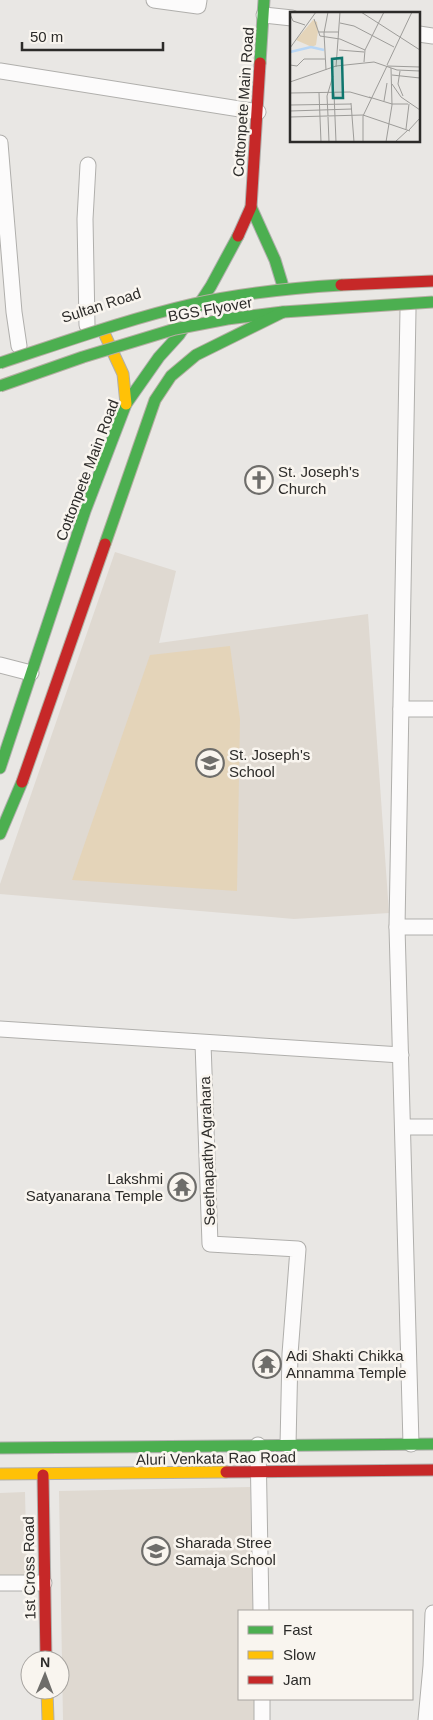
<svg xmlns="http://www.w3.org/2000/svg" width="433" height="1720" viewBox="0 0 433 1720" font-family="Helvetica,sans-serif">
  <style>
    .built { fill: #dfd9d1 }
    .park { fill: #e4d4b9 }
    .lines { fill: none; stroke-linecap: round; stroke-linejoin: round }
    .street-casing { stroke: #b0afac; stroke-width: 17 }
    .fast-casing { stroke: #b0afac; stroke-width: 13 }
    .slow-casing { stroke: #b0afac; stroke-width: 13 }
    .jam-casing { stroke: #b0afac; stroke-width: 13 }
    .street { stroke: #fcfbfb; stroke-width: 15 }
    .fast { stroke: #4caf50; stroke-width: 11 }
    .slow { stroke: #ffc107; stroke-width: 11 }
    .jam { stroke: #c62828; stroke-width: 11 }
    .fast-bridge-casing { stroke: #b4aea2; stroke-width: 13; stroke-linecap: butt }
    .jam-bridge-casing { stroke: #b4aea2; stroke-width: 13; stroke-linecap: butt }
    .fast-bridge { stroke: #4caf50; stroke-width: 11 }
    .jam-bridge { stroke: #c62828; stroke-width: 11 }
    .labels { text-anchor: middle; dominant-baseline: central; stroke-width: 5; stroke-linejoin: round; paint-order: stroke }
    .street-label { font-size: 15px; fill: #2c2b29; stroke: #f9f5ef }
    .poi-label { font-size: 15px; fill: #2c2b29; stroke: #f9f5ef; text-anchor: start }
    .inset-river { fill: none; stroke: #b8d6f5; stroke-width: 2.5 }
    .inset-road { fill: none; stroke: #9d9c99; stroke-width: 1 }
    .view { fill: #0f766e; fill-opacity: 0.15; stroke: #0f766e; stroke-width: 2.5 }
    .inset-edge { fill: none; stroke: #2c2b29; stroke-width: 2.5 }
  </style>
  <rect width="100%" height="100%" fill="#e9e7e4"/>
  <g class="built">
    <polygon points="115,552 176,571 159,643 368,614 389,913 294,919 0,894 0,884"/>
    <polygon points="250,1487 253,1611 239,1611 239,1699 254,1699 255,1720 63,1720 59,1491"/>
    <polygon points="25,1492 27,1579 0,1579 0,1493"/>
  </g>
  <polygon class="park" points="230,646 240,719 237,891 72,880 150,655"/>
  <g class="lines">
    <defs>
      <g id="street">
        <polyline points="154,0 198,6 199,0"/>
        <polyline points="264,15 292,18"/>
        <polyline points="419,34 433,36"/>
        <polyline points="0,71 258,112"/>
        <polyline points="0,143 14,312 19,346"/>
        <polyline points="408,310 397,927 411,1444"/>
        <polyline points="87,325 85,219 88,165"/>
        <polyline points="0,665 31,673"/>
        <polyline points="401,709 433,709"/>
        <polyline points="397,927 433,927"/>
        <polyline points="0,1029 401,1055"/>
        <polyline points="203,1043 210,1244 298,1249 290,1354 288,1445"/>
        <polyline points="403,1127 433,1127"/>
        <polyline points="258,1445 261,1611"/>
        <polyline points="0,1583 44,1583"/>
        <polyline points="262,1699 262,1720"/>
        <polyline points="426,1720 431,1666 433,1613"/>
      </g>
      <g id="fast">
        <polyline points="260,63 264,0"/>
        <polyline points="251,207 275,260 282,283"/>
        <polyline points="0,768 85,511 126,404 159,357 179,335 211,286 238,236"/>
        <polyline points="0,834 22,782"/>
        <polyline points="0,1448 433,1444"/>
      </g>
      <g id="slow">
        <polyline points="105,335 123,374 126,404"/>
        <polyline points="0,1474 226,1472"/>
        <polyline points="47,1690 48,1720"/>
      </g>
      <g id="jam">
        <polyline points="238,236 251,207 260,63"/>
        <polyline points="226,1472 433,1470"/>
        <polyline points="43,1475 46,1660"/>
      </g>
    </defs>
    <use href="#street" class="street-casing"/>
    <use href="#fast" class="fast-casing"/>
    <use href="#slow" class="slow-casing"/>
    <use href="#jam" class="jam-casing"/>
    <use href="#street" class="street"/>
    <use href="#fast" class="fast"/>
    <use href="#slow" class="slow"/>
    <use href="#jam" class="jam"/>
    <defs>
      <g id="fast-bridge">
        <path d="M0 363C64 342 128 319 193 304 242 293 291 288 341 285"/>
        <polyline points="0,386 83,357 175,329 227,319 283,312 433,302"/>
        <polyline points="105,544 155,400 171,376 196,355 283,312"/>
      </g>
      <g id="jam-bridge">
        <polyline points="341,285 433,281"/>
        <polyline points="22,782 105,544"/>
      </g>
    </defs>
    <use href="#fast-bridge" class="fast-bridge-casing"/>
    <use href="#jam-bridge" class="jam-bridge-casing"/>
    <use href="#fast-bridge" class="fast-bridge"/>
    <use href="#jam-bridge" class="jam-bridge"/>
  </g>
  <defs>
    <symbol id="church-ring" viewBox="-11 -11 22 22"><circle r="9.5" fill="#f9f5ef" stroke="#6e6d6a" stroke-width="1.5"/><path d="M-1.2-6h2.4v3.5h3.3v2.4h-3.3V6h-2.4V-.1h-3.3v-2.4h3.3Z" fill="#6e6d6a"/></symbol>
    <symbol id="school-ring" viewBox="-11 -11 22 22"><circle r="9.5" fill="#f9f5ef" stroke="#6e6d6a" stroke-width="1.5"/><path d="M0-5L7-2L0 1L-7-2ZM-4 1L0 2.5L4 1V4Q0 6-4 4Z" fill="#6e6d6a"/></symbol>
    <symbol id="temple-ring" viewBox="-11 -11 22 22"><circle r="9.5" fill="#f9f5ef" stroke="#6e6d6a" stroke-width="1.5"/><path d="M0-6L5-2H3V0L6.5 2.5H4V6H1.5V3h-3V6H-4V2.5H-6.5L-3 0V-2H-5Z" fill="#6e6d6a"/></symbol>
  </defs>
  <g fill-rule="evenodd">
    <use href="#church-ring" x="243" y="464" width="32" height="32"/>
    <use href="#school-ring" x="194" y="747" width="32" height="32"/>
    <use href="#temple-ring" x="166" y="1171" width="32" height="32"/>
    <use href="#temple-ring" x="251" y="1348" width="32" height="32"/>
    <use href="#school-ring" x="140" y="1535" width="32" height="32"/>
  </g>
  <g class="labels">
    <g class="street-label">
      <text transform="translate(243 102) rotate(-86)">Cottonpete Main Road</text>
      <text transform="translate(101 305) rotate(-18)">Sultan Road</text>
      <text transform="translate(210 309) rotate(-10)">BGS Flyover</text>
      <text transform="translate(87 470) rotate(-69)">Cottonpete Main Road</text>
      <text transform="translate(207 1151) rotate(-92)">Seethapathy Agrahara</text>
      <text transform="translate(216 1458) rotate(-1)">Aluri Venkata Rao Road</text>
      <text transform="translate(29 1568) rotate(-91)">1st Cross Road</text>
    </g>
    <g class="poi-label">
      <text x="278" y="471">St. Joseph's<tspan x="278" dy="17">Church</tspan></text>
      <text x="229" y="754">St. Joseph's<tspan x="229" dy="17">School</tspan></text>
      <text x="163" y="1178" text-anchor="end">Lakshmi<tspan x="163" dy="17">Satyanarana Temple</tspan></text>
      <text x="286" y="1355">Adi Shakti Chikka<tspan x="286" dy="17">Annamma Temple</tspan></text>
      <text x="175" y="1542">Sharada Stree<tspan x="175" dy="17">Samaja School</tspan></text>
    </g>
  </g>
  <g transform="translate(290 12)">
    <rect width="130" height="130" fill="#e9e7e4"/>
    <path d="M23 8 27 10 28 19 26 33 22 35 6 28Z" fill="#e4d4b9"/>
    <path class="inset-river" d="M0 40 21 35 34 38"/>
    <path class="inset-road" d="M71 0 130 38M0 2 3 9 15 13M24 7 30 24 50 27 75 38M50 11 64 14 104 35M29 20H48M0 36 26 0M49 38 74 40M74 50 75 38 94 0M0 53 7 54 14 47H35M97 53 122 0M97 54 130 55M46 55 50 0M36 58 34 21 38 0M110 59 108 72 113 84M102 63 130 66M0 70 46 54 84 50 107 58 130 59M102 72 111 85 130 98M0 81 60 80 81 86M29 81 31 130M44 81 46 130M79 85 102 92M94 89 97 71M61 91 64 130M102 92H118M0 93 61 92M0 99 62 97M38 104 37 84 43 64M0 105 73 103 120 119M38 105 39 130M116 117 119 92M119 118 130 106M73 130V104L97 54M96 130 102 93 101 56M105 130 118 118"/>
    <path class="view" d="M52 46 53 86H43L42 47Z"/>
    <rect width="130" height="130" class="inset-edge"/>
  </g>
  <rect x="238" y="1610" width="175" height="90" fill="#f9f5ef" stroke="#a7a4a0"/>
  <rect x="248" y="1626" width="25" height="8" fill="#4caf50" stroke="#a7a4a0"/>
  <text x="283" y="1635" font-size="15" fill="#2c2b29">Fast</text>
  <rect x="248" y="1651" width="25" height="8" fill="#ffc107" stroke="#a7a4a0"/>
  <text x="283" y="1660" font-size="15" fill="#2c2b29">Slow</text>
  <rect x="248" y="1676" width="25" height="8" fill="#c62828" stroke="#a7a4a0"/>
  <text x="283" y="1685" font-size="15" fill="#2c2b29">Jam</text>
  <g transform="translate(45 1675) rotate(1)"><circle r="24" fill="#f9f5ef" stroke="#a7a4a0"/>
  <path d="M0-4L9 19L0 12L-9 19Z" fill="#6e6d6a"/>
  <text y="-8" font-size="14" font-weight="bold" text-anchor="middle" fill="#2c2b29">N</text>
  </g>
  <path d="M22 42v8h141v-8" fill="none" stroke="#2c2b29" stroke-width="2.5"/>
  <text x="30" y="42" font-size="15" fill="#2c2b29" stroke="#f9f5ef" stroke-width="4" paint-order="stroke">50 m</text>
</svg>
